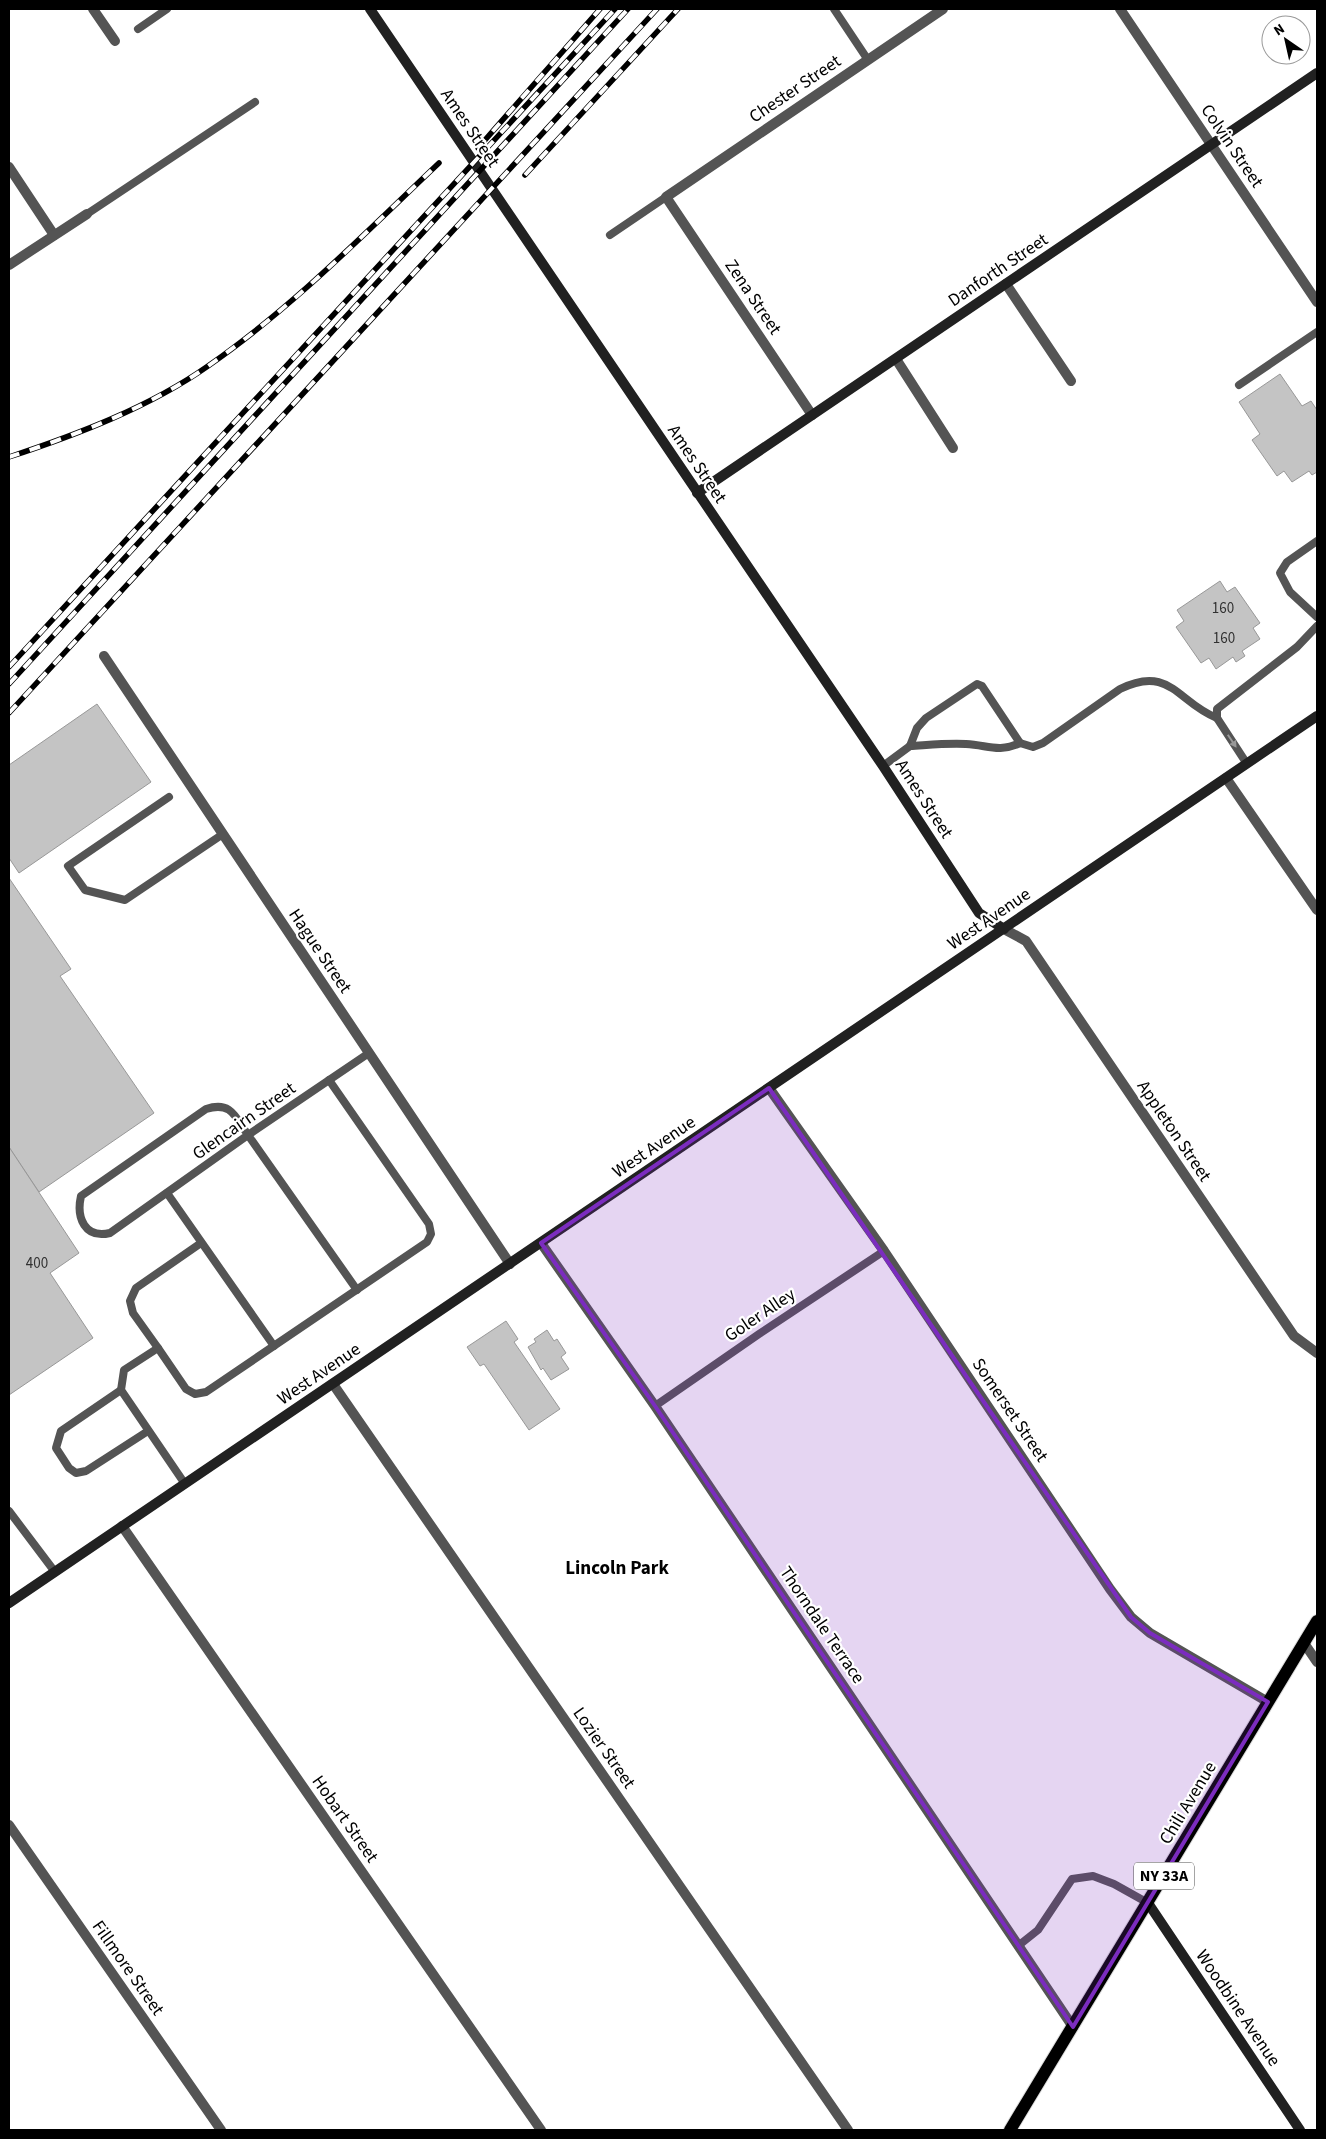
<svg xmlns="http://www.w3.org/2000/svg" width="1326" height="2139" viewBox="0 0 1326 2139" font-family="'Source Sans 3',sans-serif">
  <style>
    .building { fill: #c4c4c4; stroke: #989898 }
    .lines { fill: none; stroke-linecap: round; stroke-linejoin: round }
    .primary-casing { stroke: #dbdbdb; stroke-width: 14 }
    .lane { stroke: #545454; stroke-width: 8 }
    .street { stroke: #545454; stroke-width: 10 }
    .secondary { stroke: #212121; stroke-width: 10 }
    .primary { stroke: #000; stroke-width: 12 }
    .rail-casing { stroke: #000; stroke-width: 5.5 }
    .rail { stroke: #fff; stroke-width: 4; stroke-dasharray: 11; stroke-linecap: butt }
    .oneway { fill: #989898 }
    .marked { fill: #7b2cbf; fill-opacity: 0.2; stroke: #7b2cbf; stroke-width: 4; stroke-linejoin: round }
    .labels { text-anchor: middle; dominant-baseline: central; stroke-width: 4.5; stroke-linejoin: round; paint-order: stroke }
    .number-label { font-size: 15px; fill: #313131 }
    .shield { fill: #fff; stroke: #4c4c4c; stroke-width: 1 }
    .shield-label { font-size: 16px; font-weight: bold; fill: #000 }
    .street-label { font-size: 18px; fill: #000; stroke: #fff }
    .neighbourhood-label { font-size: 19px; font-weight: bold; fill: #000; stroke: #fff }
  </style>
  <rect width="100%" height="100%" fill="#fff"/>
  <g class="building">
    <polygon points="1280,374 1302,406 1311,401 1317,410 1317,472 1312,475 1309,471 1292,482 1284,471 1277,476 1252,440 1260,434 1239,402"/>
    <polygon points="1220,581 1227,592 1235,587 1260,623 1253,628 1260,639 1242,651 1245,656 1236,662 1233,657 1216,669 1209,658 1201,663 1176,627 1184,621 1177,610"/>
    <polygon points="97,704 151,782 19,873 9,858 9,765"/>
    <polygon points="9,878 71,969 60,976 154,1113 39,1192 9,1147"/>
    <polygon points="9,1147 79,1253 50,1273 93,1338 9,1395"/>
    <polygon points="506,1321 518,1339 514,1342 560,1409 529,1430 484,1364 480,1366 467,1347"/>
    <polygon points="547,1330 554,1341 557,1339 566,1353 561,1357 569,1369 551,1380 543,1368 541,1370 528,1347 536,1342 534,1339"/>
  </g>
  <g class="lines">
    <defs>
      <polyline id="primary" points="1010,2130 1317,1621"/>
    </defs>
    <use href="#primary" class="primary-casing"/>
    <g class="lane">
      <polyline points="834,9 868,60"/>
      <polyline points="138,29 167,9"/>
      <polyline points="87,214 255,102"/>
      <polyline points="610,235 666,197"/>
      <polyline points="1239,385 1317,332"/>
      <polyline points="1317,541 1287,562 1280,573 1290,592 1317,617"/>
      <path d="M910 746C928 745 947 743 966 744 988 745 998 753 1020 743"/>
      <polyline points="1247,764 1217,718 1217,709 1297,647 1317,626"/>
      <path d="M883 766 910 746 917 728 926 718 977 684 982 686 1020 743 1033 747 1043 743 1120 689C1170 664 1178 703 1217 718"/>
      <polyline points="169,797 68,866 85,890 125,900 223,834"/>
      <polyline points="167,1193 274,1346"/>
      <path d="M357 1290 248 1135C235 1116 231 1101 206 1109L81 1196C76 1218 85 1239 110 1233L248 1135 369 1053"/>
      <polyline points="158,1348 133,1313 130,1301 136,1288 201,1243"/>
      <polyline points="121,1390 61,1431 56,1448 69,1468 76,1473 86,1471 148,1431"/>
      <polyline points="655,1406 759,1334 884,1251"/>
      <polyline points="185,1484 121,1390 124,1370 158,1348 186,1389 195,1394 206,1392 427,1242 431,1234 429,1224 329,1080"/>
      <polyline points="9,1511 55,1572"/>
      <polyline points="1018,1946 1038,1930 1072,1879 1093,1876 1114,1884 1148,1903"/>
    </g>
    <g class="street">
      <polyline points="93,9 115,41"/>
      <polyline points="1120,9 1317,302"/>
      <polyline points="9,167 54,235"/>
      <polyline points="9,265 87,214"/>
      <polyline points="1006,284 1071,381"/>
      <polyline points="896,359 953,448"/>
      <polyline points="812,415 666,197 943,9"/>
      <polyline points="104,656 510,1264"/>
      <polyline points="1226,778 1317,910"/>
      <polyline points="1004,929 1026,941 1294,1336 1317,1353"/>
      <polyline points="769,1088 884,1251 1110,1589 1131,1617 1150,1633 1268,1702"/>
      <polyline points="541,1243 655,1406 1073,2027"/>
      <polyline points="333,1384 848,2130"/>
      <polyline points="122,1526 541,2130"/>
      <polyline points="1304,1643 1317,1662"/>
      <polyline points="9,1825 221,2130"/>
    </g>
    <g class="secondary">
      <polyline points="370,9 883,766 979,913 1004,929"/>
      <polyline points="697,493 1317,73"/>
      <polyline points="9,1603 1317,716"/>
      <polyline points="1148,1903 1300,2130"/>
    </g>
    <use href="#primary" class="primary"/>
    <defs>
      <g id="rail">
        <polyline points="478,148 600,9"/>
        <polyline points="525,175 678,9"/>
        <path d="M9 457C76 435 150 407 208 366 293 307 364 234 439 163"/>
        <polyline points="9,667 615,9"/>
        <polyline points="9,684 628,9"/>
        <polyline points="9,713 657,9"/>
      </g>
    </defs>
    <use href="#rail" class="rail-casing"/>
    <use href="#rail" class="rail"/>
  </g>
  <defs><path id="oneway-solid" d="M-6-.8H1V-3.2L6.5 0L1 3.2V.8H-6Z" transform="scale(1.25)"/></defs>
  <use class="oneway" href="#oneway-solid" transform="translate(1232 741) rotate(56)"/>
  <path class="marked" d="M769 1088 1131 1617 1150 1633 1268 1702 1073 2027 655 1406 541 1243Z"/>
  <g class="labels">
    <g class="number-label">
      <text x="1223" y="608">160</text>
      <text x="1224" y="638">160</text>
      <text x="37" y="1263">400</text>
    </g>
    <rect class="shield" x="1134" y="1862.5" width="60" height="27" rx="4"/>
    <g class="shield-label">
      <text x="1164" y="1876">NY 33A</text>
    </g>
    <g class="street-label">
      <text transform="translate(795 89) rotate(-34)">Chester Street</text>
      <text transform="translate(470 128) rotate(56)">Ames Street</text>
      <text transform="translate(1232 146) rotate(56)">Colvin Street</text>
      <text transform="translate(998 270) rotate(-34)">Danforth Street</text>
      <text transform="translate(753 297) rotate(56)">Zena Street</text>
      <text transform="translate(697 464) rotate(56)">Ames Street</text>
      <text transform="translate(924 799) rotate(57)">Ames Street</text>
      <text transform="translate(989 919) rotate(-34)">West Avenue</text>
      <text transform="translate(320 951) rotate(56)">Hague Street</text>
      <text transform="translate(244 1121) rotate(-35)">Glencairn Street</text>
      <text transform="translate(1174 1131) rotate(56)">Appleton Street</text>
      <text transform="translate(654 1147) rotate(-34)">West Avenue</text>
      <text transform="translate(760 1315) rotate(-34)">Goler Alley</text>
      <text transform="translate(319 1374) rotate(-34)">West Avenue</text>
      <text transform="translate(1010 1410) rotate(56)">Somerset Street</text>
      <text transform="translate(822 1625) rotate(56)">Thorndale Terrace</text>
      <text transform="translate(604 1748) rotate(55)">Lozier Street</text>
      <text transform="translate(1188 1803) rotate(-59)">Chili Avenue</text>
      <text transform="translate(345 1819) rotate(55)">Hobart Street</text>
      <text transform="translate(128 1968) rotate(55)">Fillmore Street</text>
      <text transform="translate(1238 2008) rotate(56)">Woodbine Avenue</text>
    </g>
    <g class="neighbourhood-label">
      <text x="617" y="1568">Lincoln Park</text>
    </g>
  </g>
  <rect width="1326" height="2139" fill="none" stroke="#000000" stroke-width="20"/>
  <g transform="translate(1286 40) rotate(326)"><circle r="24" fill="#ffffff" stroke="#999999"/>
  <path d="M0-4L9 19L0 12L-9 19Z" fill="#000000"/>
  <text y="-8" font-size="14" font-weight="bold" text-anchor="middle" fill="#000000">N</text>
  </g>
</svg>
